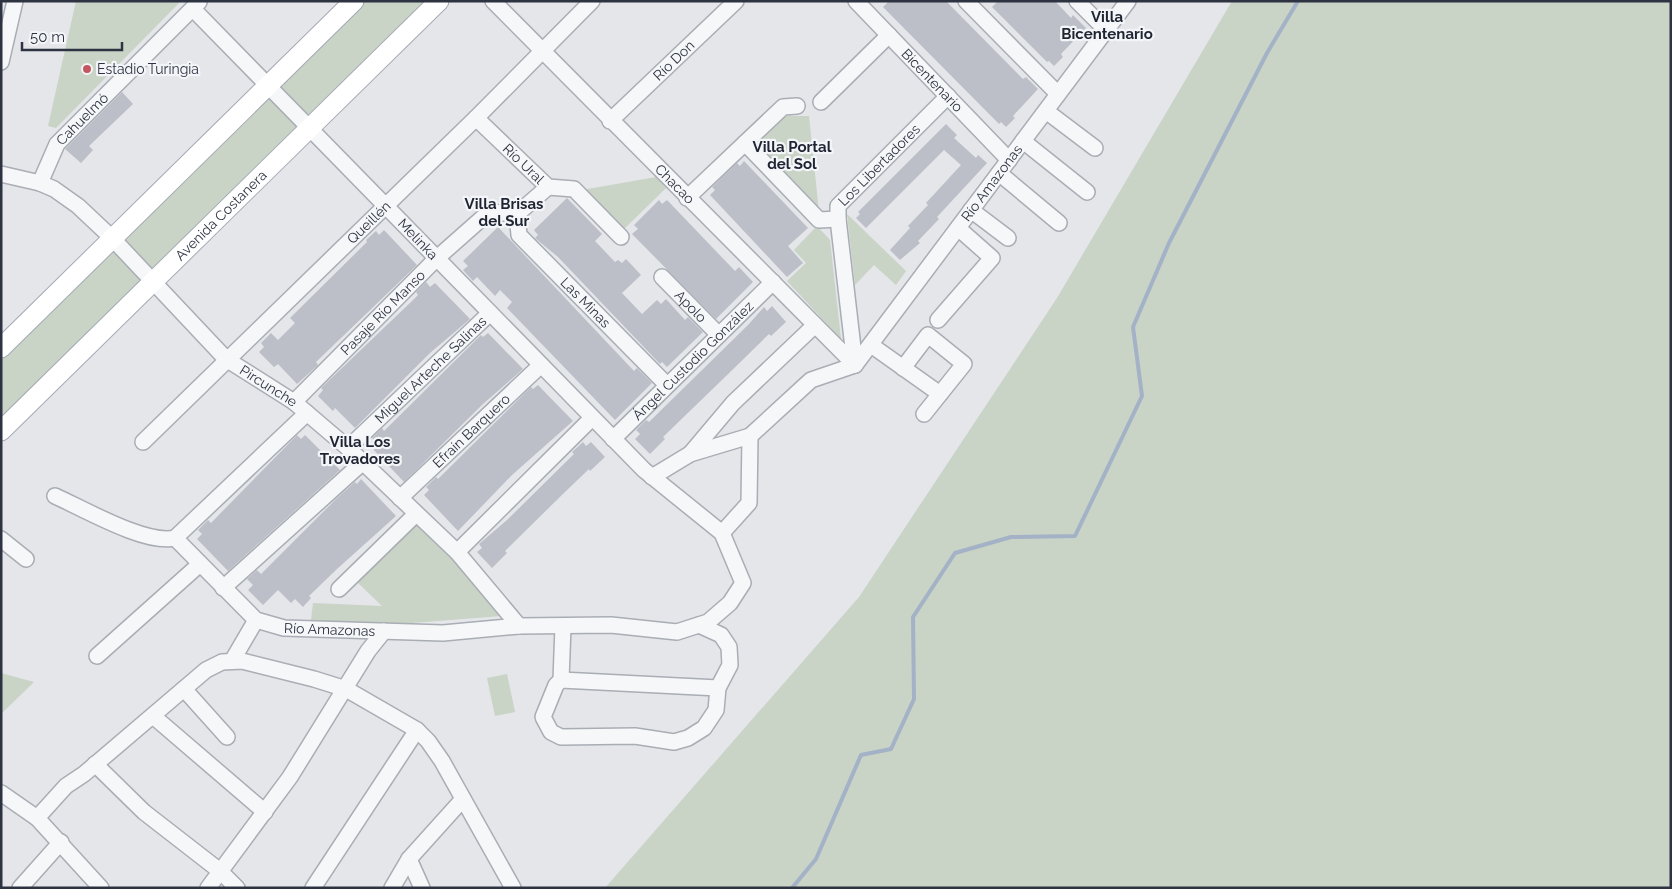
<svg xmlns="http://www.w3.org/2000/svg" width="1672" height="889" viewBox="0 0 1672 889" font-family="Raleway,sans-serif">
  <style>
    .green { fill: #c9d3c6 }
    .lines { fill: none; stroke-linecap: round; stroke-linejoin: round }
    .stream { stroke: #a3b2c6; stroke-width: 4 }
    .building { fill: #bcbfc7 }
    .minor-casing { stroke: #a9adb4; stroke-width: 18 }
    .major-casing { stroke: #a4aab5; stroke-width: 21 }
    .minor { stroke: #f6f7f9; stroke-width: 15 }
    .major { stroke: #fff; stroke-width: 19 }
    .poi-dot { fill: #c25760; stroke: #f4f5f8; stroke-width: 2 }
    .labels { text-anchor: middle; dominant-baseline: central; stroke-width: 4.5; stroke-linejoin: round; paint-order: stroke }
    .street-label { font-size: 14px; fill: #2d3341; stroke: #f4f5f8 }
    .poi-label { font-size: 14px; fill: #2d3341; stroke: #f4f5f8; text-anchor: start }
    .neighbourhood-label { font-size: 15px; font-weight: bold; fill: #1f2432; stroke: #f4f5f8 }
  </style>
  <rect width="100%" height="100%" fill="#e4e6ea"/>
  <g class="green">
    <polygon points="76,1 181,1 56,128 48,126"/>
    <polygon points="357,1 434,1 1,422 1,357"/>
    <polygon points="1232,1 1671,1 1671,888 605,888 859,597 1057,298"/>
    <polygon points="780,116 809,116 819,212 753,145"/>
    <polygon points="656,177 666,188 623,230 582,190"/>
    <polygon points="847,214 906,271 896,285 874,265 855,285"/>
    <polygon points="817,226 830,240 841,339 787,281 806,263 794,250"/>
    <polygon points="415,520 502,611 502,616 399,624 384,631 311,620 313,603 382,606 355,580"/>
    <polygon points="1,673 34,682 1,714"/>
    <polygon points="507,674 515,712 495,716 487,678"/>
  </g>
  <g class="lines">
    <polyline class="stream" points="792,888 816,859 861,755 891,749 914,699 913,617 955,553 1011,537 1075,536 1142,396 1133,327 1169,243 1267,53 1298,1"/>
  </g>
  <g class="building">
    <polygon points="889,1 946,1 1023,79 1026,77 1038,89 1013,116 1015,118 1006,127 1001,122 999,124 883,7"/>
    <polygon points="998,1 1055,1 1071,18 1073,15 1086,28 1061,54 1063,57 1054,66 1049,61 1047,62 992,7"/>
    <polygon points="122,92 133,104 89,146 93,150 81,163 65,149"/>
    <polygon points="946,124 957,135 954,138 976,158 978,155 987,163 937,217 939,219 918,241 920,243 900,260 890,250 910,228 908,226 928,205 926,203 961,165 944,150 866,228 856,218 860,214 858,212"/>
    <polygon points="744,161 808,228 788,246 803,263 787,277 710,195 715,190 712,187 737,163 740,166"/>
    <polygon points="567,198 602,234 595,241 615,262 618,260 622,263 626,259 641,275 622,293 642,314 657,300 661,304 666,299 685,320 688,317 703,332 667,367 662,362 660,364 558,257 535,238 538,235 534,230"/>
    <polygon points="659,200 662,204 667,200 735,271 739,267 753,282 716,319 632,234 638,229 634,225"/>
    <polygon points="498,227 634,371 637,368 652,383 615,420 507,308 512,302 500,290 495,296 477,277 473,281 463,270 468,266 463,261"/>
    <polygon points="384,230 417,265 316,362 318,365 297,384 278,364 274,367 259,352 264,347 261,343 271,333 278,340 295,323 290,318 367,242 366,240 376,231 379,235"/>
    <polygon points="426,282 430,287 435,283 470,319 430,353 355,428 335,408 333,411 318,396 323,390 321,388 411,302 418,295 416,292"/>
    <polygon points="772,306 786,322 771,336 769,334 724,378 663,437 665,439 650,454 635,439 640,434 636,430 646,420 649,422 748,325 764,307 767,311"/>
    <polygon points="488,333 523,369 483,404 404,482 371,447 376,442 372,438 382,428 384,431 481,335 483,337"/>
    <polygon points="538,385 573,421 512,475 458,531 424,495 429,490 426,487 436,477 438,479 531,387 533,389"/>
    <polygon points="297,435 301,439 305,435 340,470 228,571 197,539 202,534 198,530 208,520 211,523"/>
    <polygon points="583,442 586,446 591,442 605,457 590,471 589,469 566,491 505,551 507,553 492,568 477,552 482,548 479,544 507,520 574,454 572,452"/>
    <polygon points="361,479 396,516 337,569 309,596 311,598 303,607 295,599 291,603 278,590 263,605 248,590 253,585 247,579 257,570 261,574 337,498 355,482 357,484"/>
  </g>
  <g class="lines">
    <defs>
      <g id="minor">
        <path id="s1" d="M493 1 855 365"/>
        <path id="s2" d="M856 1 1009 160"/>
        <polyline points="966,1 1058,94"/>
        <polyline points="1077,1 1107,31"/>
        <polyline points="1,62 15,1"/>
        <polyline points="821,102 889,35"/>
        <polyline points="1046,111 1095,148"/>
        <path id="s3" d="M476 118 548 187 574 189 621 237"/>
        <path id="s4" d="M610 121 736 1"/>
        <polyline points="1023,141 1087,192"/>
        <polyline points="745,143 819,220 838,219"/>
        <polyline points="999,173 1059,223"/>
        <path id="s5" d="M1 174 40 183 54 189 78 206 112 238 226 359 294 402 348 448 457 552 519 626"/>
        <path id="s6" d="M40 183 57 144 199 2"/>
        <polyline points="687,198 783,107 797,106"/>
        <polyline points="971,210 1008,238"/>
        <path id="s7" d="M517 214 519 235 667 385"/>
        <path id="s8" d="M662 277 719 335"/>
        <polyline points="938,320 992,258 958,228"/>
        <polyline points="871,345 940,394"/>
        <path id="s9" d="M855 365 838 219V206L948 96"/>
        <polyline points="903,368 928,335 964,364 924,414"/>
        <path id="s10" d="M294 402 437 258 489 212 517 214 548 187"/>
        <path id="s11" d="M613 439 773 282"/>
        <path id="s12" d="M143 442 476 118 592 1"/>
        <path id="s13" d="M348 448 490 313"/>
        <polyline points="690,454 733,403 815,325"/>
        <path id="s14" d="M652 477 690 454 750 436 811 380 855 365 1128 1"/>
        <path d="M55 496C84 509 146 545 175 538L307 413"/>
        <path id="s15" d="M400 498 541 365"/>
        <polyline points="722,533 749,503 750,436"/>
        <path id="s16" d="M175 538 256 620 284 628 443 633 519 626 611 625 677 632 708 622 730 603 743 583 722 533 644 470 193 9"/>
        <polyline points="1,539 26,559"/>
        <polyline points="457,552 592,418"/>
        <polyline points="223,588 363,462"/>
        <polyline points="339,589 416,514"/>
        <polyline points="563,626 561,680 556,685 543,717 551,732 561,737 635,736 674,742 688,738 704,728 716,710 718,688 730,665 729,647 721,635 699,625"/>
        <polyline points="97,656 200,564"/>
        <polyline points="232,661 256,620"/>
        <polyline points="561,680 718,688"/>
        <polyline points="184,689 227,737"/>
        <polyline points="153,716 265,812"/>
        <polyline points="95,764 144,812 220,871 237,888"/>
        <polyline points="1,793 37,818 66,786 84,774 206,670 222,662 242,661 314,679 346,689 417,730 428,741 442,761 513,888"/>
        <polyline points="37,818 101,888"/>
        <polyline points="409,859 422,888"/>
        <polyline points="20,888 61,842"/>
        <polyline points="208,888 290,777 368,651 384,631"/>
        <polyline points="313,888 417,730"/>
        <polyline points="392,888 409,859 463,799"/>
      </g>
      <g id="major">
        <polyline points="1,348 354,1"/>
        <path id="s17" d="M1 431 439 1"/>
      </g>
    </defs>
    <use href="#minor" class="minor-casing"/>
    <use href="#major" class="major-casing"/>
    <use href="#minor" class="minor"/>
    <use href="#major" class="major"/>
  </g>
  <circle class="poi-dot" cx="87" cy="69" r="5"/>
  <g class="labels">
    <g class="street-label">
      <text stroke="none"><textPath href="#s4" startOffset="88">Río Don</textPath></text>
      <text stroke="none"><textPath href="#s2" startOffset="110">Bicentenario</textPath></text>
      <text stroke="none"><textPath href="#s6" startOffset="78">Cahuelmó</textPath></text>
      <text stroke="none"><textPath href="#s3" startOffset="66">Río Ural</textPath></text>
      <text stroke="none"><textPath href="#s9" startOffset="218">Los Libertadores</textPath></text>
      <text stroke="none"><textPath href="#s14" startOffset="464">Río Amazonas</textPath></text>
      <text stroke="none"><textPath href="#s1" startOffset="258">Chacao</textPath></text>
      <text stroke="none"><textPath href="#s17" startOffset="308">Avenida Costanera</textPath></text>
      <text stroke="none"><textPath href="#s12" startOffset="315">Queillén</textPath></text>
      <text transform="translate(418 239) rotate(46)">Melinka</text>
      <text stroke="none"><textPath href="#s7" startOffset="116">Las Minas</textPath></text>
      <text stroke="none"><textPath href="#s8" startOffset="41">Apolo</textPath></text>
      <text stroke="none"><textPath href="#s10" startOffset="126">Pasaje Río Manso</textPath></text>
      <text stroke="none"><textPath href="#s11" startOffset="112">Ángel Custodio González</textPath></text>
      <text stroke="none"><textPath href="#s13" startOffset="114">Miguel Arteche Salinas</textPath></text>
      <text stroke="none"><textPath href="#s5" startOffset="348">Pircunche</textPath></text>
      <text stroke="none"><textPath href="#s15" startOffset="98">Efraín Barquero</textPath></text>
      <text stroke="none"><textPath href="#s16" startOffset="190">Río Amazonas</textPath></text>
    </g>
    <g class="poi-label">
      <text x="97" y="69">Estadio Turingia</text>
    </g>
    <g class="neighbourhood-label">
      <text x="1107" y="17">Villa<tspan x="1107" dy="17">Bicentenario</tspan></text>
      <text x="792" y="147">Villa Portal<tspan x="792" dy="17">del Sol</tspan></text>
      <text x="504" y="204">Villa Brisas<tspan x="504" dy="17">del Sur</tspan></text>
      <text x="360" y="442">Villa Los<tspan x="360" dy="17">Trovadores</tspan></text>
    </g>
  </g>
  <rect width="1672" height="889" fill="none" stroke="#2d3341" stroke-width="5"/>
  <path d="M22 42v8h100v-8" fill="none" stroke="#2d3341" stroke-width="2.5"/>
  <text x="30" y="42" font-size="15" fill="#2d3341" stroke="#f4f5f8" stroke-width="4" paint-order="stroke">50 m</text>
</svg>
